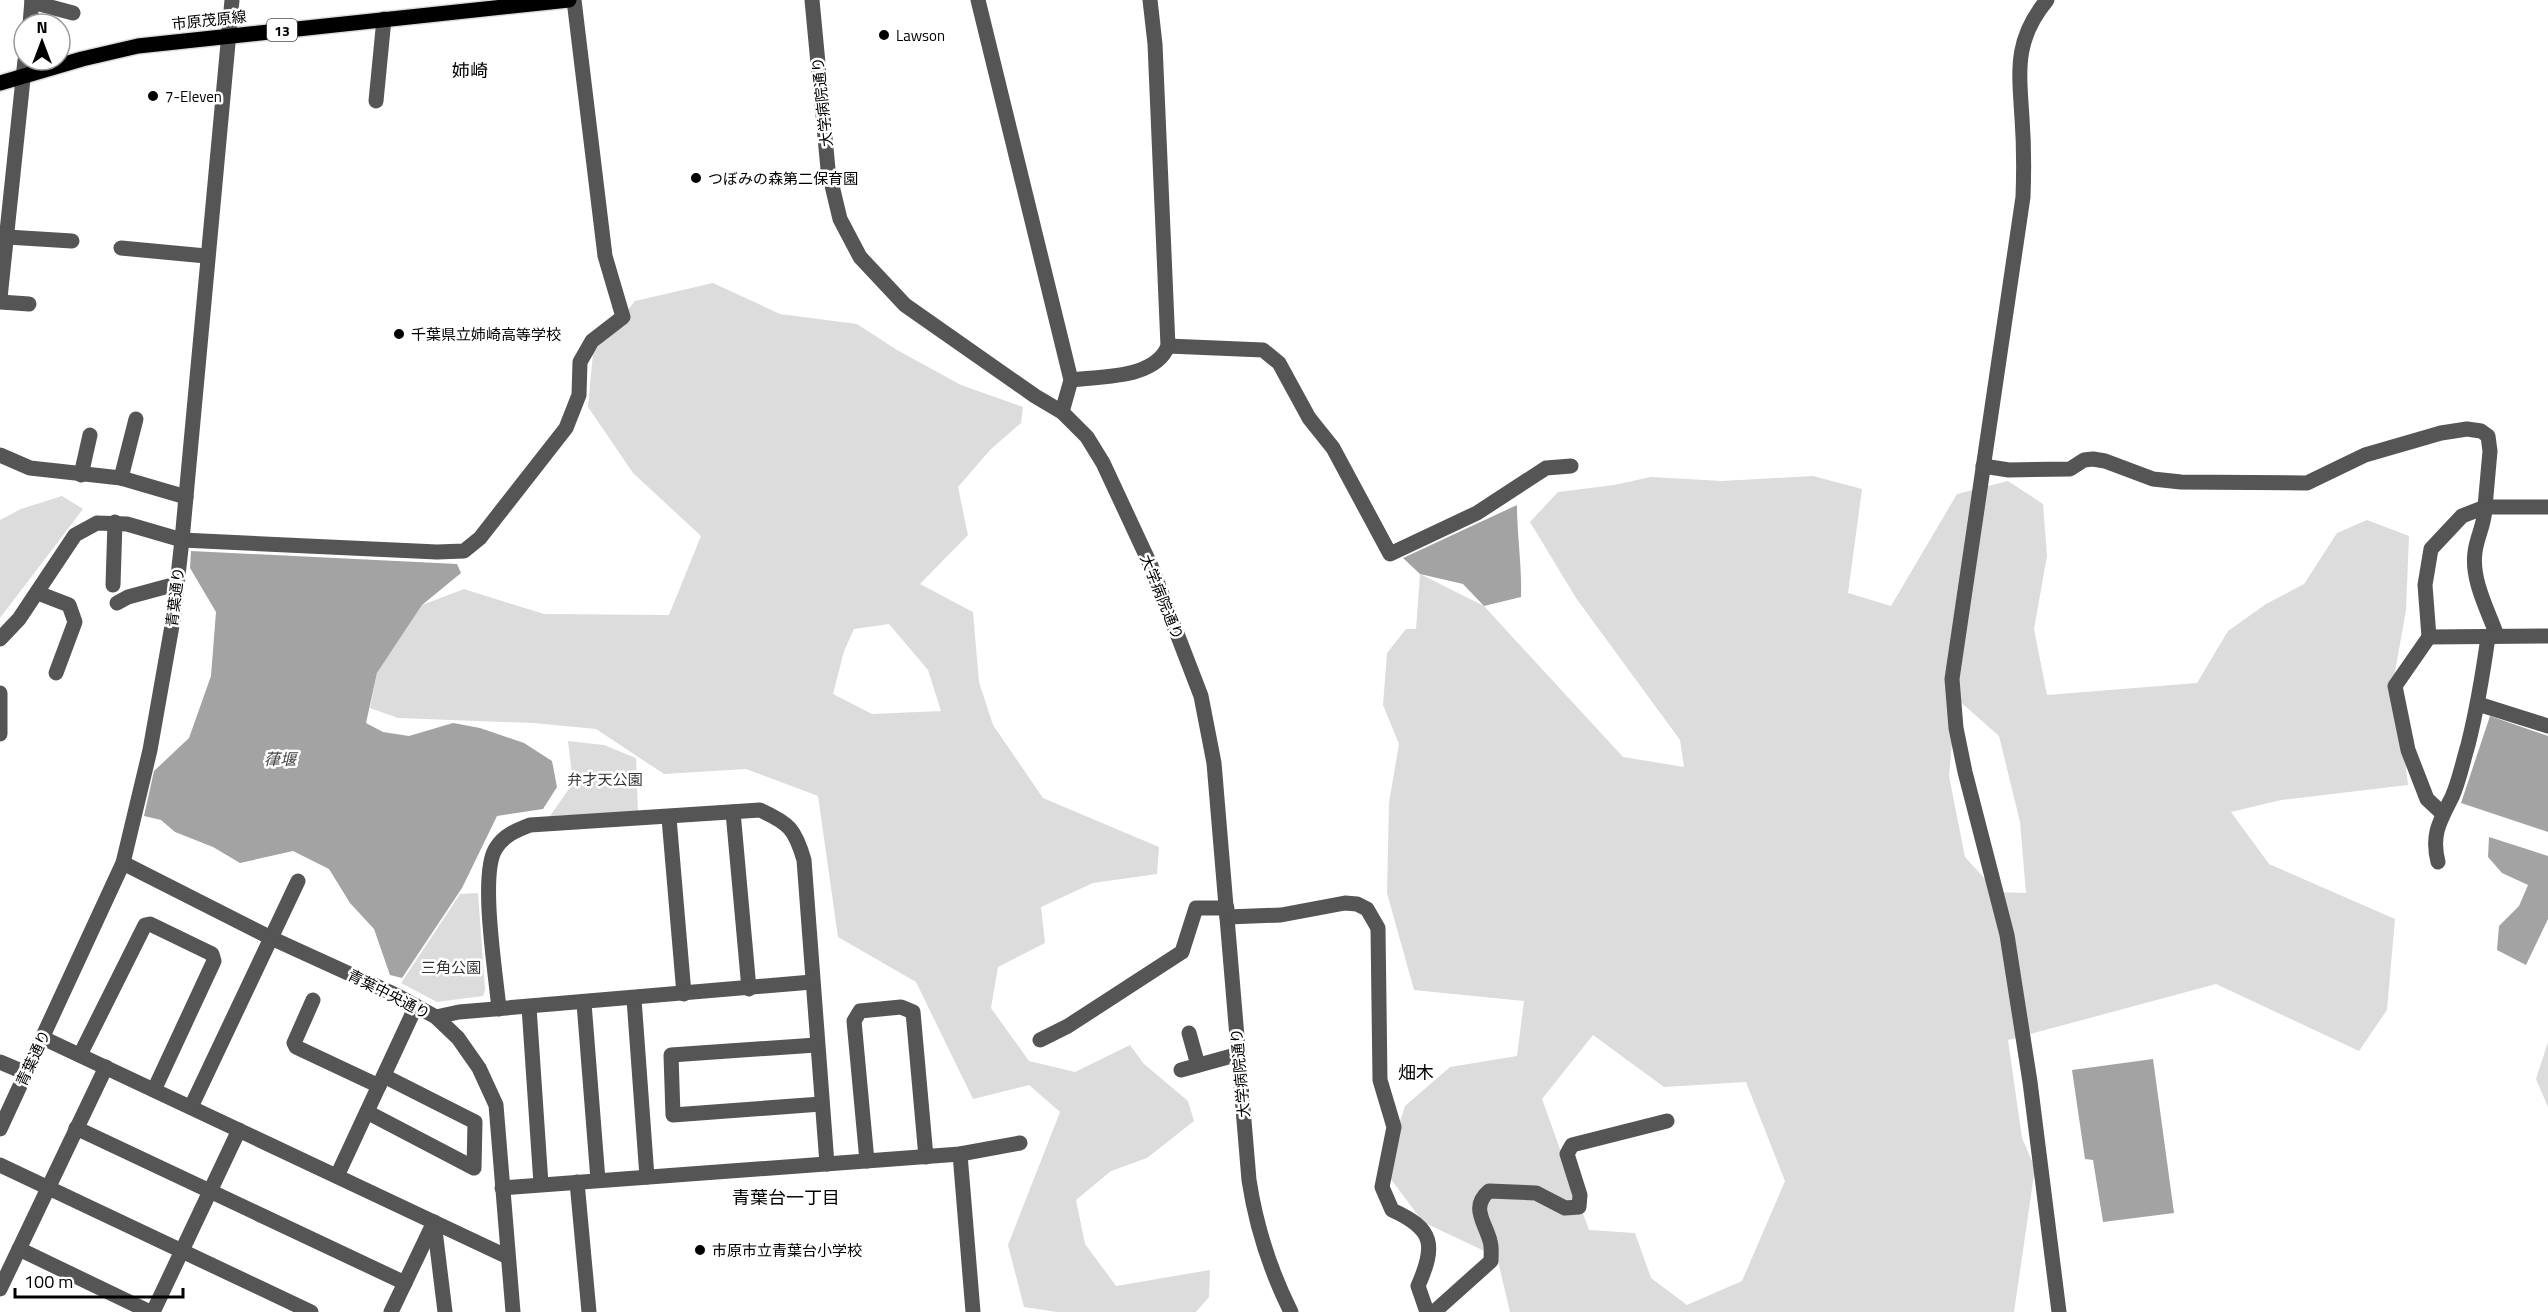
<svg xmlns="http://www.w3.org/2000/svg" width="2548" height="1312" viewBox="0 0 2548 1312" font-family="'Titillium Web','Noto Sans JP',sans-serif">
  <style>
    .green { fill: #dcdcdc; fill-rule: evenodd }
    .water { fill: #a3a3a3 }
    .lines { fill: none; stroke-linecap: round; stroke-linejoin: round }
    .major-casing { stroke: #dbdbdb; stroke-width: 18 }
    .minor { stroke: #555; stroke-width: 15 }
    .major { stroke: #000; stroke-width: 15 }
    .poi-dot { fill: #000; stroke: #fff; stroke-width: 2 }
    .labels { text-anchor: middle; dominant-baseline: central; stroke-width: 5; stroke-linejoin: round; paint-order: stroke }
    .shield { fill: #fff; stroke: #4c4c4c; stroke-width: 1.5 }
    .shield-label { font-size: 14px; font-weight: bold; fill: #000 }
    .street-label { font-size: 15px; fill: #000; stroke: #fff }
    .poi-label { font-size: 15px; fill: #000; stroke: #fff; text-anchor: start }
    .park-label { font-size: 15px; fill: #333; stroke: #fff }
    .water-label { font-size: 16px; font-style: italic; fill: #444; stroke: #fff }
    .quarter-label { font-size: 18px; fill: #000; stroke: #fff }
  </style>
  <rect width="100%" height="100%" fill="#fff"/>
  <g class="green">
    <path d="M713 283 780 314 857 324 897 350 961 385 1023 407 1021 423 990 450 958 487 968 535 920 584 973 612 979 682 993 725 1043 798 1159 847 1157 874 1093 883 1041 907 1045 943 998 967 991 1008 1029 1061 1075 1072 1130 1045 1144 1064 1188 1101 1194 1121 1147 1158 1111 1171 1076 1200 1085 1244 1116 1286 1210 1270 1209 1297 1196 1312H1057L1024 1307 1008 1245 1060 1112 1029 1085 973 1099 916 982 838 937 818 796 746 769 664 774 596 729 533 723 398 718 370 708 377 673 422 605 464 589 544 614 669 615 701 536 633 473 588 407 593 353 635 301ZM889 624 928 670 941 711 872 714 833 694 844 651 854 629Z"/>
    <path d="M1813 476 1862 489 1848 593 1891 606 1957 494 2008 481 2043 504 2047 556 2034 629 2047 695 2197 683 2228 631 2266 604 2304 584 2337 533 2367 520 2409 536 2406 610 2395 672 2408 785 2281 800 2231 812 2269 864 2395 919 2387 1010 2359 1051 2216 984 2008 1040 2022 1138 2035 1168 2014 1312H1510L1497 1257 1423 1222 1384 1170 1405 1106 1450 1067 1517 1056 1524 1001 1414 990 1387 893 1389 803 1399 744 1383 705 1387 653 1406 629H1416L1420 574 1484 606 1623 757 1684 767 1680 740 1576 598 1530 522 1558 492 1614 485 1651 477 1722 481ZM1956 698 1999 736 2020 822 2026 893 1997 892 1965 857 1949 776ZM1593 1035 1664 1087 1746 1082 1785 1181 1742 1281 1687 1305 1651 1278 1635 1233 1589 1230 1542 1099Z"/>
    <polygon points="62,496 83,509 0,618 0,520 21,509"/>
    <polygon points="568,741 604,745 636,758 638,813 550,816 573,783"/>
    <polygon points="478,893 485,990 483,996 437,1002 401,983 460,894"/>
    <polygon points="2548,1042 2548,1107 2536,1079"/>
  </g>
  <g class="water">
    <path d="M1517 505C1517 536 1522 565 1521 597L1484 606 1463 584 1420 574 1403 558Z"/>
    <polygon points="191,551 457,564 461,573 422,605 377,673 366,723 383,732 409,736 453,723 480,728 524,743 552,761 557,787 543,809 497,816 462,888 402,978 390,975 374,929 350,903 329,869 293,851 240,863 213,847 175,832 161,820 144,816 154,771 189,738 211,676 216,612 190,568"/>
    <polygon points="2490,716 2548,736 2548,832 2461,803"/>
    <polygon points="2489,837 2548,856 2548,919 2526,965 2497,950 2499,926 2519,906 2528,885 2502,873 2488,857"/>
    <polygon points="2153,1059 2174,1213 2103,1222 2093,1160 2085,1159 2072,1070"/>
  </g>
  <g class="lines">
    <defs>
      <polyline id="major" points="0,83 82,59 138,46 569,0"/>
    </defs>
    <use href="#major" class="major-casing"/>
    <g class="minor">
      <path d="M812 0 828 169 840 219 860 257 905 305 1035 396 1062 412 1087 437 1103 463 1151 566 1201 696 1214 763 1249 1180C1256 1226 1270 1270 1291 1312"/>
      <polyline points="978,0 1071,380 1062,412"/>
      <path d="M2047 0C2014 40 2019 70 2022 118 2024 145 2024 171 2023 197L1952 679 1956 728 1965 772 2007 935 2030 1082 2059 1312"/>
      <polyline points="32,2 73,13"/>
      <polyline points="30,24 32,0"/>
      <polyline points="376,101 384,19"/>
      <polyline points="7,237 72,241"/>
      <polyline points="121,248 206,256"/>
      <polyline points="0,298 25,60"/>
      <polyline points="0,302 29,304"/>
      <polyline points="1168,346 1263,350 1279,363 1309,418 1333,448 1390,554 1477,513 1546,468 1571,466"/>
      <path d="M1071 380C1101 376 1155 379 1168 346L1155 44 1150 0"/>
      <polyline points="0,455 30,468 121,478 186,497"/>
      <polyline points="1983,466 2009,470 2070,469 2084,460 2093,459 2105,461 2153,479 2181,482 2307,483 2365,455 2441,433 2467,429 2481,431 2488,436 2490,451 2485,507 2462,516 2431,549 2425,585 2429,637 2395,686 2408,750 2427,799 2442,813"/>
      <polyline points="81,475 90,435"/>
      <polyline points="121,478 136,419"/>
      <polyline points="113,585 115,522"/>
      <polyline points="38,593 69,605 75,622 56,673"/>
      <polyline points="117,603 128,597 176,584"/>
      <path d="M2497 636C2488 610 2471 580 2475 552 2477 536 2485 524 2485 507H2548"/>
      <polyline points="2429,637 2548,636"/>
      <polyline points="0,639 19,619 75,535 97,523 127,524 182,540 437,552 464,551 480,538 566,428 579,395 580,362 592,341 623,317 605,256 574,0"/>
      <polyline points="0,693 0,734"/>
      <polyline points="2478,704 2548,726"/>
      <polyline points="733,812 749,989"/>
      <polyline points="669,818 684,994"/>
      <path d="M2438 862C2431 834 2440 821 2452 797 2459 782 2463 761 2468 745 2477 709 2483 673 2488 637"/>
      <polyline points="123,863 271,938 396,995 436,1017 458,1038 479,1068 496,1105 513,1312"/>
      <path d="M1227 917 1281 915 1345 903 1357 904 1367 909 1378 928 1380 1080 1394 1127 1382 1187 1392 1210C1434 1229 1436 1245 1418 1286L1427 1312"/>
      <polyline points="634,999 647,1177"/>
      <polyline points="313,1000 294,1043 296,1047 379,1086"/>
      <polyline points="584,1003 598,1180"/>
      <polyline points="529,1007 541,1184"/>
      <path d="M499 1009C496 975 479 873 496 848 504 835 517 830 530 825L760 810C789 823 795 829 804 860L827 1164"/>
      <polyline points="436,1017 459,1012 812,982"/>
      <polyline points="1189,1033 1198,1065"/>
      <polyline points="43,1038 508,1257"/>
      <polyline points="1040,1040 1068,1026 1182,952 1196,908 1227,908"/>
      <polyline points="816,1045 671,1055 673,1115 821,1104"/>
      <polyline points="80,1055 145,925 150,924 212,954 214,961 154,1090"/>
      <polyline points="0,1062 26,1073"/>
      <polyline points="1181,1070 1239,1054"/>
      <polyline points="191,1107 298,881"/>
      <polyline points="367,1112 474,1168 475,1122 384,1076"/>
      <polyline points="76,1128 405,1283"/>
      <polyline points="0,1129 123,863 150,750 173,620 182,540 232,0"/>
      <polyline points="960,1154 973,1312"/>
      <polyline points="867,1161 854,1021 860,1011 901,1007 913,1012 926,1157"/>
      <polyline points="0,1165 311,1312"/>
      <polyline points="337,1176 416,1006"/>
      <polyline points="577,1182 589,1312"/>
      <polyline points="502,1188 960,1154 1020,1143"/>
      <polyline points="434,1222 445,1312"/>
      <polyline points="19,1249 150,1312"/>
      <polyline points="0,1289 106,1067"/>
      <polyline points="153,1312 239,1130"/>
      <polyline points="391,1312 434,1222"/>
      <path d="M1434 1312 1491 1261C1491 1255 1492 1247 1490 1241 1485 1222 1470 1207 1489 1191L1536 1193 1565 1208 1579 1207 1580 1195 1567 1154 1572 1145 1667 1121"/>
    </g>
    <use href="#major" class="major"/>
  </g>
  <g class="poi-dot">
    <circle cx="884" cy="35" r="6"/>
    <circle cx="153" cy="96" r="6"/>
    <circle cx="696" cy="178" r="6"/>
    <circle cx="399" cy="334" r="6"/>
    <circle cx="700" cy="1250" r="6"/>
  </g>
  <g class="labels">
    <rect class="shield" x="267" y="19" width="30" height="22" rx="4.5"/>
    <g class="shield-label">
      <text x="282" y="30">13</text>
    </g>
    <g class="street-label">
      <text transform="translate(209 20) rotate(-6)">市原茂原線</text>
      <text transform="translate(822 102) rotate(-96)">大学病院通り</text>
      <text transform="translate(175 597) rotate(-83)">青葉通り</text>
      <text transform="translate(1162 597) rotate(68)">大学病院通り</text>
      <text transform="translate(389 994) rotate(27)">青葉中央通り</text>
      <text transform="translate(33 1058) rotate(-65)">青葉通り</text>
      <text transform="translate(1240 1073) rotate(-95)">大学病院通り</text>
    </g>
    <g class="poi-label">
      <text x="896" y="35">Lawson</text>
      <text x="165" y="96">7-Eleven</text>
      <text x="708" y="178">つぼみの森第二保育園</text>
      <text x="411" y="334">千葉県立姉崎高等学校</text>
      <text x="712" y="1250">市原市立青葉台小学校</text>
    </g>
    <g class="park-label">
      <text x="605" y="779">弁才天公園</text>
      <text x="451" y="967">三角公園</text>
    </g>
    <g class="water-label">
      <text x="280" y="759">葎堰</text>
    </g>
    <g class="quarter-label">
      <text x="470" y="70">姉崎</text>
      <text x="1416" y="1072">畑木</text>
      <text x="786" y="1197">青葉台一丁目</text>
    </g>
  </g>
  <g transform="translate(42 42)"><circle r="28" fill="#ffffff" stroke="#999999" stroke-width="1.5"/>
  <path d="M0-4.5L10 22L0 15L-10 22Z" fill="#000000"/>
  <text y="-9" font-size="16" font-weight="bold" text-anchor="middle" fill="#000000">N</text>
  </g>
  <path d="M15 1288v9h168v-9" fill="none" stroke="#000000" stroke-width="3"/>
  <text x="24" y="1288" font-size="18" fill="#000000" stroke="#ffffff" stroke-width="4.5" paint-order="stroke">100 m</text>
</svg>
